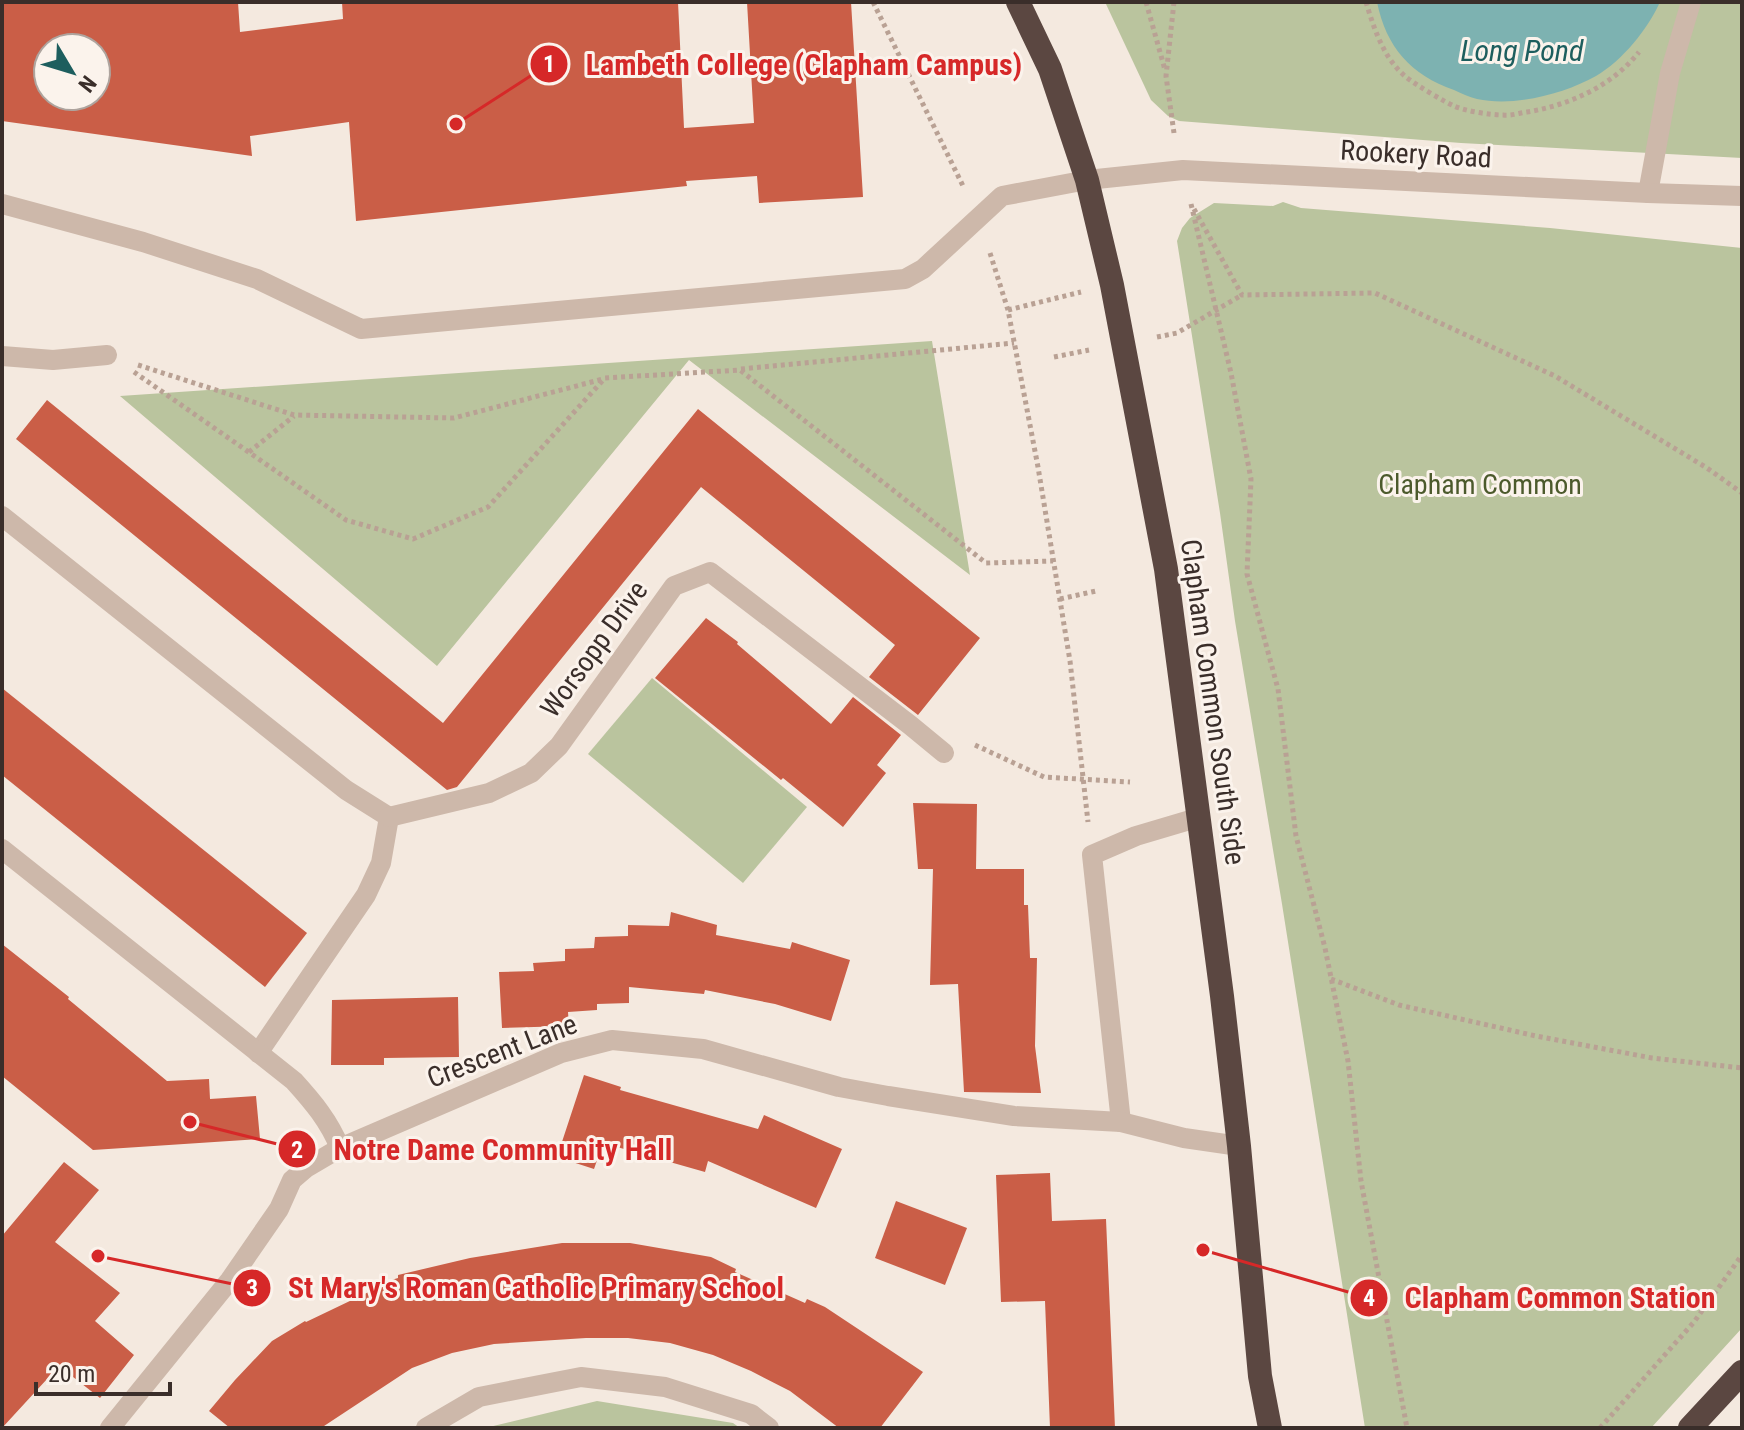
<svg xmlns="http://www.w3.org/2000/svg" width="1744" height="1430" viewBox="0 0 1744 1430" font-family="'Roboto Condensed',sans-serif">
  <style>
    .green { fill: #bac49e }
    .water { fill: #7db2b1 }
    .building { fill: #ca5e47; fill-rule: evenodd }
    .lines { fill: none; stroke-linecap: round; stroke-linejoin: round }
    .path { stroke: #b9a194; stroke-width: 5; stroke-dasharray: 4 4; stroke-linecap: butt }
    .lane { stroke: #cdb8aa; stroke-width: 20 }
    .street { stroke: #cdb8aa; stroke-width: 20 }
    .highway { stroke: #5b4741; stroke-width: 24 }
    .labels { text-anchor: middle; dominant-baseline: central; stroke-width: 6; stroke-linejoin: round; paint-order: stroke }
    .street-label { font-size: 28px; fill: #3a2e2a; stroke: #fbf3ec }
    .park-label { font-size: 28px; fill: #4c5a2c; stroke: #fbf3ec }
    .water-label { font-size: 30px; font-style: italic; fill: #1d5e5e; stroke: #fbf3ec }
    .leader { fill: none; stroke: #d62828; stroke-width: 3 }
    .callout-dot { fill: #d62828; stroke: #fbf3ec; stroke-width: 3 }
    .mark-label { font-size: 24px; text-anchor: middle; font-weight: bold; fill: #fff }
    .callout-label { font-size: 30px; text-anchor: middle; font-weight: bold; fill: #d62828; stroke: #fbf3ec; stroke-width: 6; stroke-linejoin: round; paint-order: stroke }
  </style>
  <rect width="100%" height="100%" fill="#f4e9df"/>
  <g class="green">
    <polygon points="1105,2 1742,2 1742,158 1461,143 1179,121 1168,116 1151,100"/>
    <polygon points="1283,202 1301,208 1550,228 1742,248 1742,1328 1651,1428 1365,1428 1282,904 1235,621 1220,513 1177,241 1182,228 1190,218 1214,203 1273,206"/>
    <polygon points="932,341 970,575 689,360 437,666 120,396"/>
    <polygon points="652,678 807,807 743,883 588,754"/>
    <polygon points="597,1401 733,1423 740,1428 485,1428"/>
  </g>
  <path class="water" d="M1377 2H1660C1648 29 1622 61 1596 76 1564 94 1514 107 1477 99 1469 97 1461 93 1454 90 1411 75 1386 47 1377 2Z"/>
  <g class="building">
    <path d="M2 2H238L240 32 343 19 342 2H678L684 128 754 123 747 2H851L863 197 759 203 757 176 686 181 687 186 356 221 349 122 250 136 252 156 2 121ZM48 48H96V96H48Z"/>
    <polygon points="47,400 443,723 698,409 980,638 918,715 869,677 895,645 701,487 457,787 447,790 16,439"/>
    <polygon points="706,618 738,642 737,644 831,724 853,697 901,735 877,765 886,773 843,827 783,778 781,780 655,678"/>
    <polygon points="2,688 307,933 265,987 2,775"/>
    <polygon points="913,803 977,804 976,869 1024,869 1024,905 1028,905 1030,958 1037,958 1035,1046 1041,1093 964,1092 958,984 930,985 933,869 918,869"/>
    <polygon points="671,912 717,925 716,935 790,949 792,942 850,960 831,1021 775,1004 705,990 704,994 629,987 629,1003 597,1004 597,1010 568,1012 569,1026 502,1028 499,972 534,971 533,963 565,961 565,949 594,948 595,937 628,936 628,925 669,926"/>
    <polygon points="2,944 69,997 68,999 167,1081 209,1079 210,1099 256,1096 260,1139 93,1150 2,1076"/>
    <polygon points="458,997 459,1057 384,1058 384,1065 331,1065 332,1000"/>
    <polygon points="584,1075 621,1087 620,1090 758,1129 764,1115 842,1149 816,1208 708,1161 705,1172 603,1143 594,1169 557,1157"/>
    <polygon points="64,1162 99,1190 55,1242 120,1293 95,1321 134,1355 100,1398 59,1366 2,1428 2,1236"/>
    <polygon points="1050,1173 1052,1221 1106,1219 1115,1428 1050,1428 1045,1301 1001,1302 996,1175"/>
    <polygon points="896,1201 967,1228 945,1285 875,1258"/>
    <polygon points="562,1243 630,1243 711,1257 736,1269 735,1272 805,1303 807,1299 825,1307 923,1372 880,1428 839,1428 790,1391 751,1371 713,1355 670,1343 628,1338 586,1338 494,1344 452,1353 412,1368 321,1428 230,1428 209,1411 235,1380 272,1341 305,1321 306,1322 377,1288 375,1285 398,1278 398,1275 470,1258"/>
  </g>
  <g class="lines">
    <g class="path">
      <polyline points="873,2 964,188"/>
      <polyline points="1146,2 1165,70"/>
      <polyline points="1174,2 1166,76 1174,133"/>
      <path d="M1366 2C1374 29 1384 59 1406 77 1416 85 1443 101 1454 106 1465 111 1490 115 1503 115 1511 116 1519 113 1527 112 1570 105 1612 86 1639 52"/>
      <polyline points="1191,204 1231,373 1251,479 1247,574 1278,689 1296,836 1325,948 1348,1061 1361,1181 1407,1428"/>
      <polyline points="1194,209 1242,295 1375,293 1555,376 1707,468 1742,493"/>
      <polyline points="990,253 1008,310 1038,467 1070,661 1088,822"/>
      <polyline points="1008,310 1081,292"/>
      <polyline points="1157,337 1177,333 1242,295"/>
      <polyline points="1054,357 1089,350"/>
      <polyline points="138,365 294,415 454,418 603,379"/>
      <polyline points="741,369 1014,343"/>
      <polyline points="134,372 346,520 413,539 488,507 605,378 740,370 986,563 1053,561"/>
      <polyline points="249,452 294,416"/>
      <polyline points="1060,599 1096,591"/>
      <polyline points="975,745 1044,777 1130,782"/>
      <polyline points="1331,979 1399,1005 1536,1036 1652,1058 1742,1068"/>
      <polyline points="1600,1428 1694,1322 1742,1255"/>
    </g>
    <g class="lane">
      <polyline points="1648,193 1670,73 1691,2"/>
      <polyline points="2,204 143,242 257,279 361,329 905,279 923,269 1002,196 1087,180"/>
      <polyline points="2,356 53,360 107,355"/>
      <polyline points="1121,1122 1092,855 1136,836 1200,817"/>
    </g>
    <g class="street">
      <polyline points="1087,180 1183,170 1648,193 1742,196"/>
      <polyline points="2,516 346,790 389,817 381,863 366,895 258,1053"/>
      <polyline points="389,817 489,793 531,773 559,746 674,586 710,572 910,725 944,753"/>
      <path d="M2 849 294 1081C313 1102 329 1121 340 1148"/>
      <polyline points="110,1428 230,1280 279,1209 292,1180 306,1168 340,1148 561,1053 612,1040 703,1049 839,1087 888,1096 1014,1116 1121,1122 1184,1138 1239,1146"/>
      <polyline points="426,1428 479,1397 581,1377 665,1387 751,1414 769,1428"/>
    </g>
    <g class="highway">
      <polyline points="1018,2 1050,69 1087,180 1112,285 1166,569 1222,996 1239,1146 1260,1376 1270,1428"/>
      <polyline points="1690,1428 1742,1372"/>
    </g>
  </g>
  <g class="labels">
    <g class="street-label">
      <text transform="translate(1416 154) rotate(3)">Rookery Road</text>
      <text transform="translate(594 649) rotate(-54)">Worsopp Drive</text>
      <text transform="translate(1213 702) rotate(82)">Clapham Common South Side</text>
      <text transform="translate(502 1051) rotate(-21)">Crescent Lane</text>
    </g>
    <g class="park-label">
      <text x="1480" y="484">Clapham Common</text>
    </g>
    <g class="water-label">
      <text x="1522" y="50">Long Pond</text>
    </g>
  </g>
  <path class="leader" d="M456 124L549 64M190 1122L297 1149M98 1256L252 1288M1203 1250L1369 1298"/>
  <g class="callout-dot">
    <circle cx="456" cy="124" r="8"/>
    <circle cx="190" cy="1122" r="8"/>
    <circle cx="98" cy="1256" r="8"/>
    <circle cx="1203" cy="1250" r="8"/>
    <circle cx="549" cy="64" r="20"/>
    <circle cx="297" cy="1149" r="20"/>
    <circle cx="252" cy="1288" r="20"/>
    <circle cx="1369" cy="1298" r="20"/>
  </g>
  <g class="mark-label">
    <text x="549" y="72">1</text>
    <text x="297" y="1158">2</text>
    <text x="252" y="1296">3</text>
    <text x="1369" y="1306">4</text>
  </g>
  <g class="callout-label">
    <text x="804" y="75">Lambeth College (Clapham Campus)</text>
    <text x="503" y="1160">Notre Dame Community Hall</text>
    <text x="536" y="1298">St Mary's Roman Catholic Primary School</text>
    <text x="1560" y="1308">Clapham Common Station</text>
  </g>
  <rect width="1744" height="1430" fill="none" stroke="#3a2e2a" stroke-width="8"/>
  <g transform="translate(72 72) rotate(128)"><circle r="38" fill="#fbf3ec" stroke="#aea49e" stroke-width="2"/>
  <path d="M0-6L14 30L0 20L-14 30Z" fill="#1d5e5e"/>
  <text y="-12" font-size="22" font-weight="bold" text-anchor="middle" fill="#3a2e2a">N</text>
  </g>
  <path d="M36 1382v12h134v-12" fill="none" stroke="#3a2e2a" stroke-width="4"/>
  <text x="48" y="1382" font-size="24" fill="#3a2e2a" stroke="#fbf3ec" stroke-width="6" paint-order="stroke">20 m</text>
</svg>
